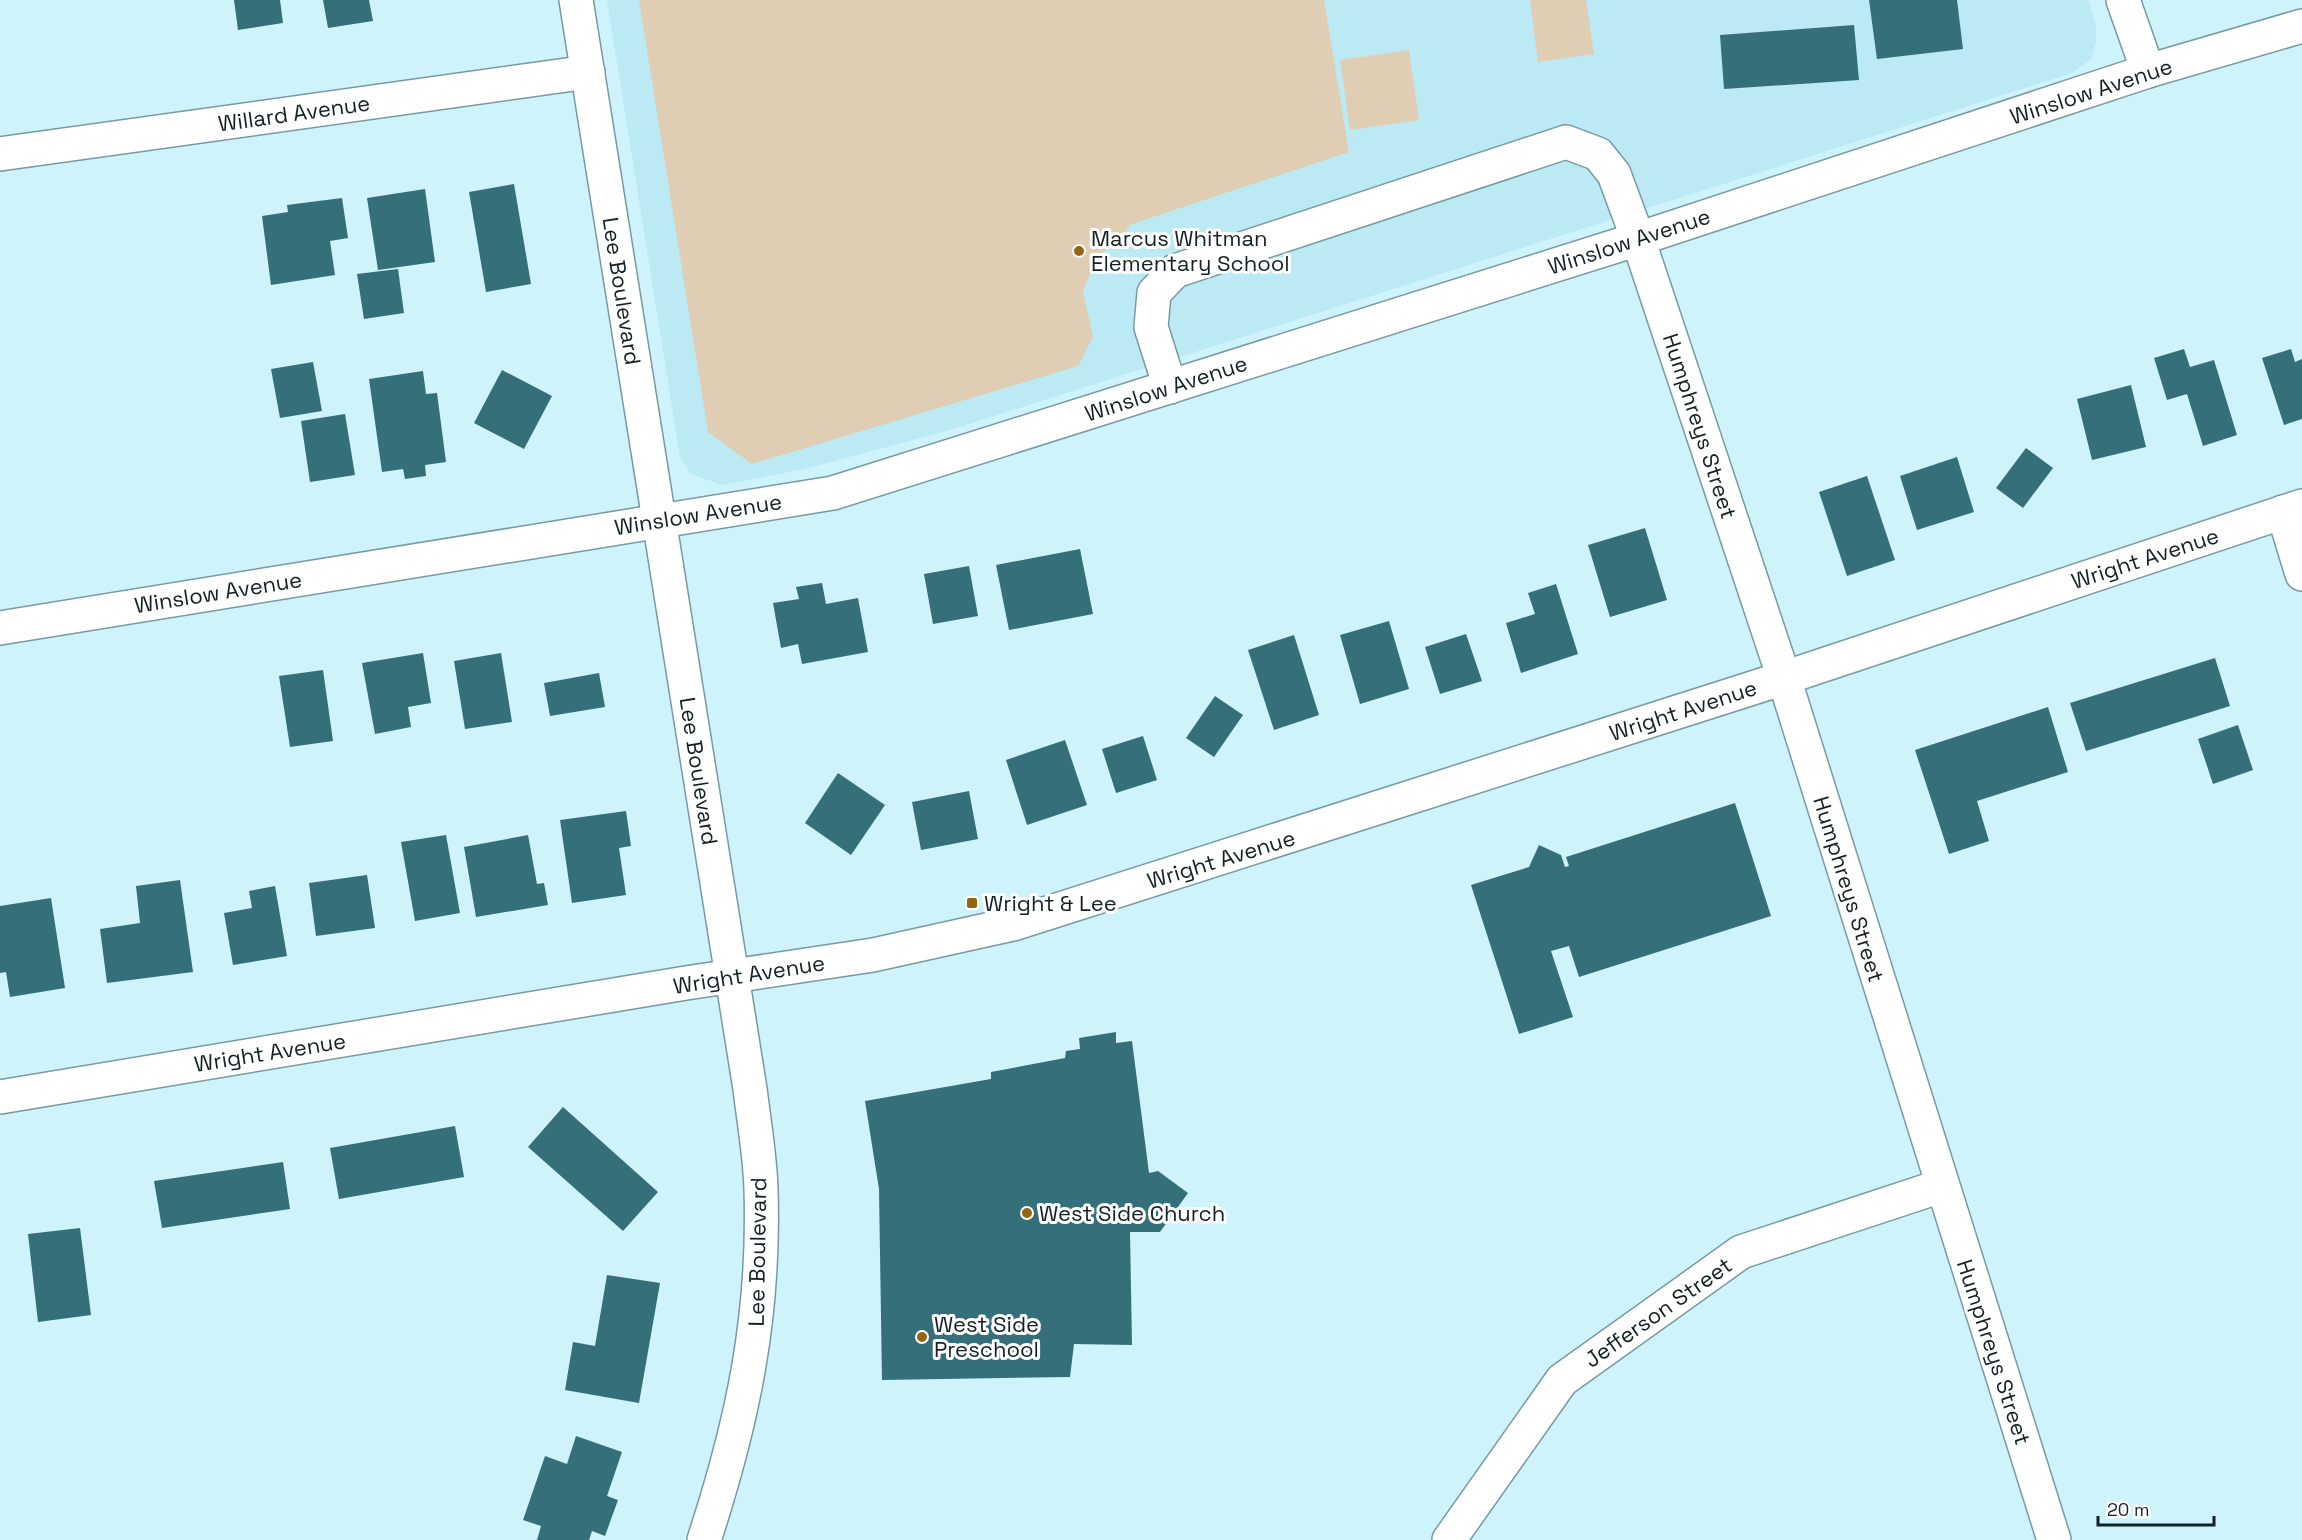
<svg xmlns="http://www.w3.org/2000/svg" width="2302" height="1540" viewBox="0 0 2302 1540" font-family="'Space Grotesk',sans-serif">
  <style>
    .built { fill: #bbe9f4 }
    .green { fill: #e0ceb4 }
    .building { fill: #346f7a }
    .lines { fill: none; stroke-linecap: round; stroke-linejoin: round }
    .minor-casing { stroke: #779aa2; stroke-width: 36 }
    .minor { stroke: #fff; stroke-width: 33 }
    .poi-dot { fill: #936612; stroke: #fff; stroke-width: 2 }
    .labels { text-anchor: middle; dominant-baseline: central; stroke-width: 6; stroke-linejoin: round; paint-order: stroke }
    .street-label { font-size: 22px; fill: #132124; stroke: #fff }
    .poi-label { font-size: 22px; fill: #132124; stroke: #fff; text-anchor: start }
  </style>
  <rect width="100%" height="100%" fill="#cef3fb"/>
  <polygon class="built" points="607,0 2088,0 2096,24 2096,42 2091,59 2072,73 950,430 805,469 722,485 691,474 680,457"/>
  <g class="green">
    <polygon points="639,0 1324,0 1349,152 1132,224 1096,259 1083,292 1093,336 1078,366 752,464 708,432"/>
    <polygon points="1530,0 1586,0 1594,54 1538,62"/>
    <polygon points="1409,50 1419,120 1350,130 1340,60"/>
  </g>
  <g class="building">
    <polygon points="234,0 280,0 283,23 238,30"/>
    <polygon points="323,0 369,0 373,21 328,28"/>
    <polygon points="1869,0 1957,0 1963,49 1877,59"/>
    <polygon points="1854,25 1859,80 1724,89 1720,35"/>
    <polygon points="514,184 531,284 486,292 469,192"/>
    <polygon points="425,189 435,262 378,270 367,198"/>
    <polygon points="342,198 348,238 330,241 335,275 271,285 262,216 288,212 287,205"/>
    <polygon points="398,269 404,313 364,319 357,274"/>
    <polygon points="2184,349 2190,367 2214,360 2237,435 2203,446 2187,394 2167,400 2154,358"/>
    <polygon points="2291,349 2295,362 2302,359 2302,419 2284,425 2262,358"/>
    <polygon points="313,362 322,411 280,418 271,369"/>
    <polygon points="502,370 552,396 524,449 474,423"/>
    <polygon points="423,371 426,394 437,393 446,462 425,465 426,476 405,479 403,469 382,472 369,379"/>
    <polygon points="2131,385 2146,447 2092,460 2077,399"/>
    <polygon points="345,414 355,475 310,482 301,421"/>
    <polygon points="2026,448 2053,468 2023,508 1996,488"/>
    <polygon points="1957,457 1974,512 1917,530 1900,476"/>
    <polygon points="1867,476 1895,560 1847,576 1819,492"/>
    <polygon points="1645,528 1667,600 1610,617 1588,545"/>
    <polygon points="1080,549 1093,614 1009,630 996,565"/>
    <polygon points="969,566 978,616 933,624 924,574"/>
    <polygon points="822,583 826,604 858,598 868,652 802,664 798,644 781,648 773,603 799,599 796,587"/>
    <polygon points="1556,584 1578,654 1521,673 1506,623 1535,614 1528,593"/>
    <polygon points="1389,621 1409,689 1360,704 1340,635"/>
    <polygon points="1466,634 1482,681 1440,694 1425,647"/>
    <polygon points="1294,635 1319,715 1274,730 1248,650"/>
    <polygon points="423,653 431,703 408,707 411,727 375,734 362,663"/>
    <polygon points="501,653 512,722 465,729 454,661"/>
    <polygon points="2215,658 2230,706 2086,751 2070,703"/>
    <polygon points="323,670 333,741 290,747 279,676"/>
    <polygon points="599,673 605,707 550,716 544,683"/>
    <polygon points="1215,696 1243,715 1214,757 1186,738"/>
    <polygon points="2048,707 2068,772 1977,801 1989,841 1949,854 1915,750"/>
    <polygon points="2238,725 2253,770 2213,784 2198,739"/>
    <polygon points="1143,736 1157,780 1116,793 1102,749"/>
    <polygon points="1065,740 1087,805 1027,825 1006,760"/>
    <polygon points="838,773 885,805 851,855 805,823"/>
    <polygon points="969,791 978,839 921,850 912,802"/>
    <polygon points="1735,803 1771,916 1579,977 1569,946 1551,951 1573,1017 1519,1034 1471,885 1529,867 1539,845 1561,855 1565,867 1569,866 1566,857"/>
    <polygon points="626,811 631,846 619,848 626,895 572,903 560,820"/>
    <polygon points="446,835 460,913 415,921 401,842"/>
    <polygon points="528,835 537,884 544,883 548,905 476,917 464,847"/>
    <polygon points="367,875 375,928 316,936 309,883"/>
    <polygon points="180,880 193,972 107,983 100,929 140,923 136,886"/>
    <polygon points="275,886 287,956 233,965 224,913 252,908 249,891"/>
    <polygon points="51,898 65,988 10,997 6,972 0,973 0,906"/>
    <polygon points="1116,1032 1116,1043 1132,1041 1149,1173 1158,1171 1188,1193 1160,1232 1130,1232 1132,1345 1074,1344 1070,1377 882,1380 879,1189 865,1101 991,1079 991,1072 1065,1058 1066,1051 1080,1049 1079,1038"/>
    <polygon points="563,1107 658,1192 623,1231 528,1147"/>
    <polygon points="455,1126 464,1177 339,1199 330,1148"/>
    <polygon points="283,1162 290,1209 162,1228 154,1181"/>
    <polygon points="80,1228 91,1315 38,1322 28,1234"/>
    <polygon points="607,1275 660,1283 639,1403 565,1390 573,1342 595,1346"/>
    <polygon points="576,1436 622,1452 607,1496 618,1500 605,1536 592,1531 589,1540 537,1540 541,1526 523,1520 545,1456 567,1464"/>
  </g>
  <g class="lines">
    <defs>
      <g id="minor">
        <path d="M576 0 750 1089C754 1122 760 1156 761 1189 765 1316 743 1421 704 1540"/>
        <polyline points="2123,0 2148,71"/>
        <polyline points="0,154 588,72"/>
        <polyline points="1170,387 1151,327 1154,293 1175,271 1566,142 1598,154 1614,174 1638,239 1784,678 2054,1540"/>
        <polyline points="2283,512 2302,574"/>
        <polyline points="0,628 833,493 1638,239 2148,71 2302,26"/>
        <polyline points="0,1097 686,983 873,955 1013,924 1784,678 2302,506"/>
        <polyline points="1449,1540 1562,1380 1741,1252 1941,1186"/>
      </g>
    </defs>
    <use href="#minor" class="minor-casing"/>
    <use href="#minor" class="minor"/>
  </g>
  <g class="poi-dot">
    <circle cx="1079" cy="251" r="6"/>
    <rect x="966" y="897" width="12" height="12" rx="3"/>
    <circle cx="1027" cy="1213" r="6"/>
    <circle cx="922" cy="1337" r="6"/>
  </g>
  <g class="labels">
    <g class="street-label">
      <text transform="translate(2091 91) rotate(-18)">Winslow Avenue</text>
      <text transform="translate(294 113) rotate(-8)">Willard Avenue</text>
      <text transform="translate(1629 241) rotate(-18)">Winslow Avenue</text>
      <text transform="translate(622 291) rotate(81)">Lee Boulevard</text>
      <text transform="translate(1166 388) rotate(-18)">Winslow Avenue</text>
      <text transform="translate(1700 426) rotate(72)">Humphreys Street</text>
      <text transform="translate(698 514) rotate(-9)">Winslow Avenue</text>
      <text transform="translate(2145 558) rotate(-18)">Wright Avenue</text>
      <text transform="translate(218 592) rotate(-9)">Winslow Avenue</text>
      <text transform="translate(1683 710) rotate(-18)">Wright Avenue</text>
      <text transform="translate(699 771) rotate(81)">Lee Boulevard</text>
      <text transform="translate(1221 859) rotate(-17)">Wright Avenue</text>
      <text transform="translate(1849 889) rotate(73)">Humphreys Street</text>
      <text transform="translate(749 974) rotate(-9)">Wright Avenue</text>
      <text transform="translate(270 1052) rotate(-9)">Wright Avenue</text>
      <text transform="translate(757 1252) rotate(-89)">Lee Boulevard</text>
      <text transform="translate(1658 1312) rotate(-35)">Jefferson Street</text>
      <text transform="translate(1994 1352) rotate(72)">Humphreys Street</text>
    </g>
    <g class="poi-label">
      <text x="1091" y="238">Marcus Whitman<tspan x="1091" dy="25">Elementary School</tspan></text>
      <text x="984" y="903">Wright &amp; Lee</text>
      <text x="1039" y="1213">West Side Church</text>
      <text x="934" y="1324">West Side<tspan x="934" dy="25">Preschool</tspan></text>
    </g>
  </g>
  <path d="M2098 1516v9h116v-9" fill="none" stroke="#132124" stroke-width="3"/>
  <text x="2107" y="1516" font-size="18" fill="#132124" stroke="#ffffff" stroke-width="4.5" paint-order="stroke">20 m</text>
</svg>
